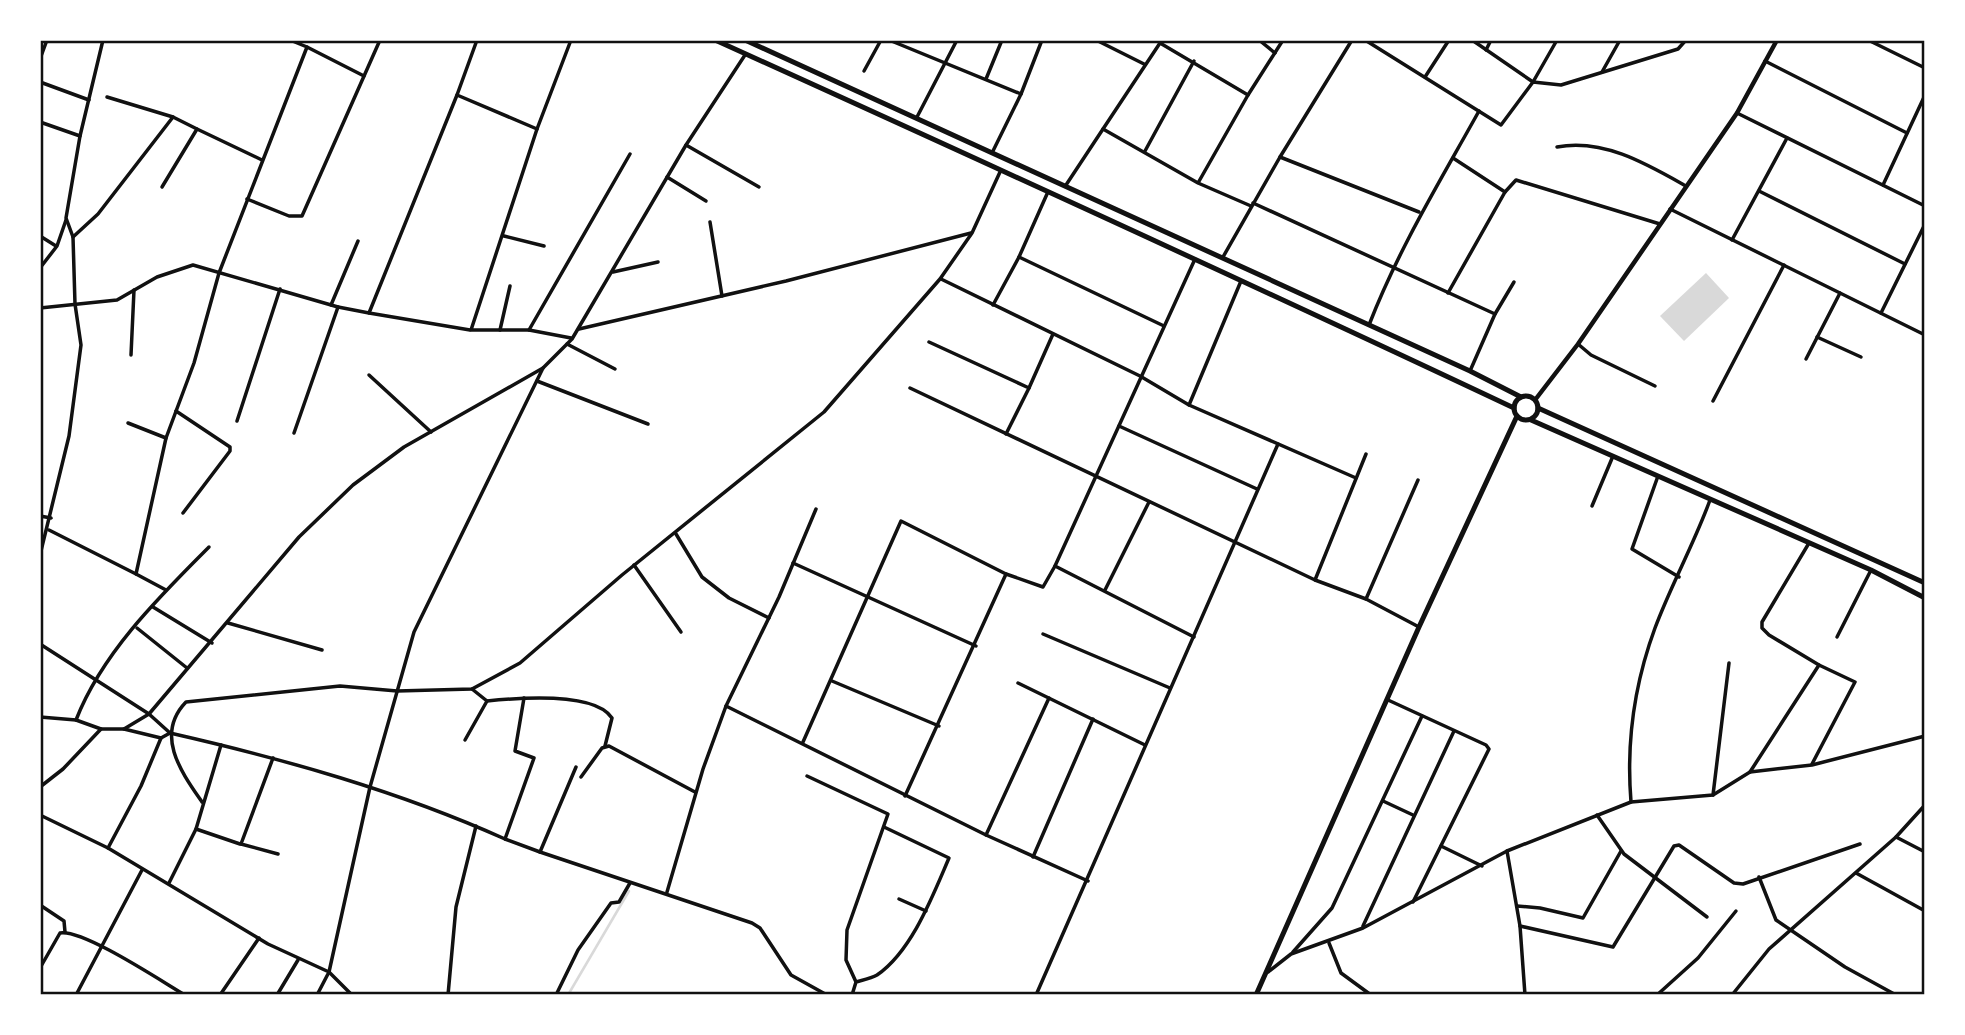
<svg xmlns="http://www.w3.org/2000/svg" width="1965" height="1035" viewBox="0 0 1965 1035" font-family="Figtree,sans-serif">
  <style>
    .water { fill: #d9d9d9 }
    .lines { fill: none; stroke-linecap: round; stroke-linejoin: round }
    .stream { stroke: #d9d9d9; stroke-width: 2.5 }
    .minor { stroke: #111; stroke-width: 3.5 }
    .tertiary { stroke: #111; stroke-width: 4.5 }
    .secondary { stroke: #111; stroke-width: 5 }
    .neatline { fill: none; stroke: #111; stroke-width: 2.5 }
  </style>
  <rect width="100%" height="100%" fill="#fff"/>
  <polygon class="water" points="1706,273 1729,298 1684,341 1660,316"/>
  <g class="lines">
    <polyline class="stream" points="568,995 629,891"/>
    <g class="minor">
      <polyline points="477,40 457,95 537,129"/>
      <polyline points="889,40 1021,94"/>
      <polyline points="1096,40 1144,64"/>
      <polyline points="1259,40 1275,53"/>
      <polyline points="1365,40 1501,125 1533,82 1561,85 1678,49 1686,40"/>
      <polyline points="1472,40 1533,82 1557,40"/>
      <polyline points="1868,40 1925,68"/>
      <polyline points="307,47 364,76"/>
      <polyline points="1486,50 1491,40"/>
      <polyline points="40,59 47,40"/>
      <polyline points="1765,61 1907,133"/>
      <polyline points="864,71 881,40"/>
      <polyline points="1602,72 1620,40"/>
      <polyline points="1425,77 1449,40"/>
      <polyline points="986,79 1002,40"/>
      <polyline points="40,82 89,100"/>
      <polyline points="457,95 369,313 470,330"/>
      <polyline points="1248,95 1283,40"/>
      <polyline points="107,97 173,117"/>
      <polyline points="1737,113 1925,206"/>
      <polyline points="917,117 957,40"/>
      <polyline points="40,122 80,136"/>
      <polyline points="197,129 262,160"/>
      <polyline points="686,145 759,187"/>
      <path d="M1557 147C1603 138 1647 164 1686 186"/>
      <polyline points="1145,151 1194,61"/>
      <polyline points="992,153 1021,94 1042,40"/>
      <polyline points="1280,157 1419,212"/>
      <polyline points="1453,158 1505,192"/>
      <polyline points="667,177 706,201"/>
      <polyline points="1198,183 1248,95 1160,43 1103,129 1198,183 1251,206"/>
      <polyline points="1066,185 1103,129"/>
      <polyline points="1883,185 1925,95"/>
      <polyline points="1759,191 1905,264"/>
      <polyline points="1047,194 1019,257 1164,326"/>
      <polyline points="247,199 289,216 302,216 380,40"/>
      <polyline points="1253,203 1495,314"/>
      <polyline points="1670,209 1925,335"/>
      <polyline points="710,222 722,296"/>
      <polyline points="40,236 56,246"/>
      <polyline points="504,236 544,246"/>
      <polyline points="73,237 98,214 173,117 197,129 162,187"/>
      <polyline points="1732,240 1787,138"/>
      <polyline points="1223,257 1280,157 1352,40"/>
      <polyline points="40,268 57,246 66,220"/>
      <polyline points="613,272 658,262"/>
      <polyline points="941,279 1140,376 1189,405 1241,281"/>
      <polyline points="1448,293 1505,192 1516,180 1660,224"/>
      <polyline points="331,305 358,241"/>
      <polyline points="993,305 1019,257"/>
      <polyline points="338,307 369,313"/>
      <polyline points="40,308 117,300 157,277 193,265 338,307 294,433"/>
      <polyline points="1881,313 1925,224"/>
      <path d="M1369 325C1399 248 1439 183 1479 111"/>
      <polyline points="579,329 786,281 971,233"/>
      <polyline points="500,330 510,286"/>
      <polyline points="529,330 630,154"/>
      <polyline points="1817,337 1861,357"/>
      <polyline points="571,338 529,330 471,330 537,129 571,40"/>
      <polyline points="929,342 1029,388 1006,434"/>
      <polyline points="567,344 615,369"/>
      <polyline points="1578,344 1591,355 1655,386"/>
      <polyline points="131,355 134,290"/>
      <polyline points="1806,359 1840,293"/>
      <polyline points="1470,371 1495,314 1514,282"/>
      <polyline points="369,375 431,432"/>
      <polyline points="537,381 648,424"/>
      <polyline points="910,388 1315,580 1366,599 1419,627"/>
      <polyline points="1029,388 1053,334"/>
      <polyline points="1713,401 1784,265"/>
      <polyline points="1189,405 1356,478"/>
      <polyline points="176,411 230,447 230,451 183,513"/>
      <polyline points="237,421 280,289"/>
      <polyline points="128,423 166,438"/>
      <polyline points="1119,426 1257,489"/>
      <polyline points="1658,476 1632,549 1679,577"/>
      <polyline points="1592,506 1613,456"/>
      <polyline points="40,516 51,518"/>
      <polyline points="49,530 136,574 166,438 194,363 219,273 307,47 290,40"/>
      <polyline points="676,534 702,577 729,598 769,618"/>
      <polyline points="1809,543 1762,622 1762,628 1769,635 1819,665 1855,682 1812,764"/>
      <polyline points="40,555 69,436 81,345 75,304 73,237 66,218 80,136 103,40"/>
      <polyline points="793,563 976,646"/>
      <polyline points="634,565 681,632"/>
      <polyline points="1055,566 1195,259"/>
      <polyline points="136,574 166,590"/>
      <polyline points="1006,574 1043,587 1055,566 1194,637"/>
      <polyline points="1315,580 1366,454"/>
      <polyline points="1105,590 1149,502"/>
      <polyline points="1366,599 1418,480"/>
      <polyline points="153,607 212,643"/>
      <polyline points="228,623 322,650"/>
      <polyline points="137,628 187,668"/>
      <polyline points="1043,634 1170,688"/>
      <polyline points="1837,637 1871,570"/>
      <polyline points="40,644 149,714 170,733"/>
      <polyline points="832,681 939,726"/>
      <polyline points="1018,683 1145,745"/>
      <polyline points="524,698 515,751 534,758 505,839 540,852 576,767"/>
      <polyline points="1388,700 1486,745 1489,749 1413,902"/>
      <path d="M487 701C517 698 594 691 612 718L605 746"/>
      <polyline points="726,706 986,835 1088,881"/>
      <polyline points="40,717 76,720 101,729"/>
      <path d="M76 720C102 653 159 597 209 547"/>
      <path d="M124 729 161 738 170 733C284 759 398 791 505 839"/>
      <polyline points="465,740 487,701 472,689"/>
      <polyline points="803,742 901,521 1006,574 905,796"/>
      <polyline points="273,758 241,844 278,854"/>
      <polyline points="1750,772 1819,665"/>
      <polyline points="807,776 888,814 847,930 846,960 856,982"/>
      <polyline points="581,777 602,748 609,746 695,792"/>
      <polyline points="40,787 63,769 101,729 124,729 149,714 299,537 353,485 404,447 543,368 572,339 686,145 745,55"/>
      <polyline points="1713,795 1729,663"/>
      <polyline points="1383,801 1413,815"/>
      <path d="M202 802C182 773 154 735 186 702L340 686 397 691 472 689 520 663 622 575 824 412 940 279 972 233 1000 172"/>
      <path d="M1631 802C1626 741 1634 685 1655 628 1671 585 1694 544 1710 500"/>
      <polyline points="1925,805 1896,837 1925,852"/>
      <polyline points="40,815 108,848 268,944 329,972 317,995"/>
      <polyline points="1597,815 1624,854 1707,917"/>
      <polyline points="196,829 240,844"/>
      <polyline points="986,835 1049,698"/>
      <polyline points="1441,846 1482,866"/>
      <polyline points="108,848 141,786 161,738"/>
      <polyline points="1507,851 1520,926 1525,995"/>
      <polyline points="540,852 752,923 760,928 791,975 827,995"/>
      <polyline points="1033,857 1093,719"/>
      <polyline points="1856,873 1925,911"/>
      <polyline points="1759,877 1776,920 1845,967 1896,995"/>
      <polyline points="169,883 196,829 221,745"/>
      <polyline points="667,892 703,769 726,706 779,597 816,509"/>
      <polyline points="899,899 926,911"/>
      <polyline points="40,905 64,921 65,932"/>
      <polyline points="1517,906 1540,908 1583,918 1621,851"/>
      <polyline points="1363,926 1454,731"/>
      <polyline points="1520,926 1613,947 1674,846 1679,845 1734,883 1743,884 1860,844"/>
      <polyline points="1329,943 1341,973 1371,995"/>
      <polyline points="1293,952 1332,908 1422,716"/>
      <path d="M40 968 60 933C83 929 161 981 185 995"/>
      <polyline points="1268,972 1291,954 1363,928 1507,851 1631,802 1713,795 1750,772 1812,765 1925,736"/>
      <polyline points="76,995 142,870"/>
      <polyline points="220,995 259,938"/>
      <polyline points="277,995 298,960"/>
      <polyline points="352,995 329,972 370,787 414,632 543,368"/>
      <polyline points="448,995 456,907 476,826"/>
      <polyline points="556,995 578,950 611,903 619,902 630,883"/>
      <path d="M852 995 856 982C863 980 872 978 877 975 912 951 933 895 949 858L884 827"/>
      <polyline points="1036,995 1278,444"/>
      <polyline points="1657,995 1698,958 1736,911"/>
      <polyline points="1732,995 1769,949 1896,837"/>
    </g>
    <polyline class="tertiary" points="1535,400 1578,344 1737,113 1777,40"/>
    <g class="secondary">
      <path d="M715 40C982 161 1249 283 1514 408"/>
      <polyline points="745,40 1470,371 1521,397"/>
      <circle cx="1526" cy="408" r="12"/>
      <polyline points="1538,408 1925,583"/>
      <polyline points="1531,420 1871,570 1925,598"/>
      <polyline points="1256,995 1419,627 1517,416"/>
    </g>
  </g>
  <rect width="1965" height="1035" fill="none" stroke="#ffffff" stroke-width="84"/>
  <rect x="42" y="42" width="1881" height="951" class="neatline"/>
</svg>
